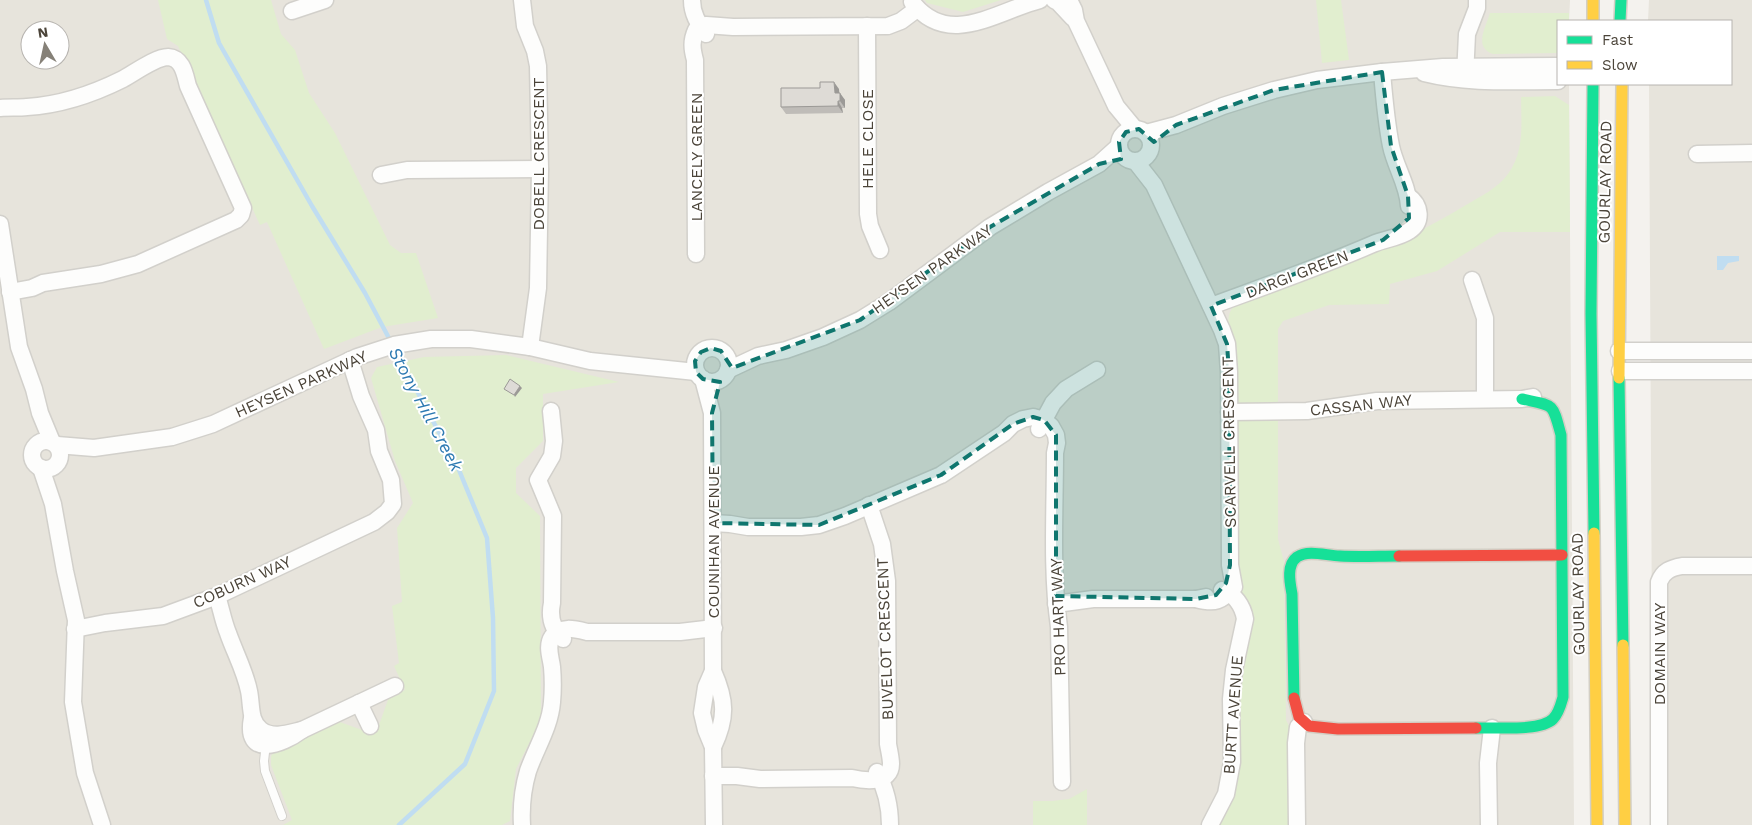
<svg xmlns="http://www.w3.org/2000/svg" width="1752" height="825" viewBox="0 0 1752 825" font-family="'Work Sans',sans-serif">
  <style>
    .residential { fill: #e7e4dc; fill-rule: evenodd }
    .green { fill: #e1eecf }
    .water { fill: #c0ddf1 }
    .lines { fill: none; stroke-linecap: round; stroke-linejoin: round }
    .stream { stroke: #c0ddf1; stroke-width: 4.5 }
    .lane-casing { stroke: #d2d0cb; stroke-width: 10 }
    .street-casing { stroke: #d2d0cb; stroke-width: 19 }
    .fast-casing { stroke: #d3cfc5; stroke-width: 14 }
    .slow-casing { stroke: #d3cfc5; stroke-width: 14 }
    .jam-casing { stroke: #d3cfc5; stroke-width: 14 }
    .lane { stroke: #fdfdfc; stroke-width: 8 }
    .street { stroke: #fdfdfc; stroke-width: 16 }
    .fast { stroke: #16e098; stroke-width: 11 }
    .slow { stroke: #ffcf43; stroke-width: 11 }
    .jam { stroke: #f24e42; stroke-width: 11 }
    .wall { fill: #bfbcb8 }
    .shaded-wall { fill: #9b9996 }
    .building { fill: #dedbd6; stroke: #9b9996 }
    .marked { fill: #0f766e; fill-opacity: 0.2; stroke: #0f766e; stroke-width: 4; stroke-dasharray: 10 6; stroke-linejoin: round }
    .labels { text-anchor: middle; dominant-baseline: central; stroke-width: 4; stroke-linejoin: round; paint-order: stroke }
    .street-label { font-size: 16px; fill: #4b4439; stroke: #fff }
    .water-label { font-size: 18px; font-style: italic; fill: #2e7ab2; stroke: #fff }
  </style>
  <rect width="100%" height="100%" fill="#f4f2ee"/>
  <g class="residential">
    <path d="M0 0H1570L1569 21H1558V84H1569L1574 825H0ZM30 30H60V60H30Z"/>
    <polygon points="1649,0 1752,0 1752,825 1653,825 1649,84 1731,84 1731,21 1648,21"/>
  </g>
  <g class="green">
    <polygon points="158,0 271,0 281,34 295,50 309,93 335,133 390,245 401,253 416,253 438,318 382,327 324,349 267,222 260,225 178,46 167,39"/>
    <polygon points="925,0 1001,0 963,12 927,3"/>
    <polygon points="1316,0 1341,0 1349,60 1322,63"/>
    <path d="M1490 13H1569V21H1558V53L1493 54C1473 47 1486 27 1490 13Z"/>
    <path d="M1555 96 1569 105 1570 232H1500L1437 271 1390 284 1389 304 1329 305 1283 321 1278 329V539L1284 562 1286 720 1293 734 1291 825H1219L1233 796 1239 774 1241 751 1240 699 1248 640 1239 594 1235 346C1231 331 1222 317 1236 304 1315 277 1394 249 1466 205 1481 196 1498 188 1508 174 1525 151 1521 123 1521 97Z"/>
    <polygon points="506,355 619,382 543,394 543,441 516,468 516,493 540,516 541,720 516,769 510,821 502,825 283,825 292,820 271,765 271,756 278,748 337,721 365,731 379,725 389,697 405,690 394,666 399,663 392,606 402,602 397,528 413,503 395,461 371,378 377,367 424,357"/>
    <polygon points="1087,789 1087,825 1033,825 1033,801 1052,801 1069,799"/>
  </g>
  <polygon class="water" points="1717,256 1739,256 1739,261 1728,263 1723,270 1717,270"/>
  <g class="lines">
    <polyline class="stream" points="206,0 219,43 312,206 365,293 459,470 487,538 493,618 494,691 465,764 399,825"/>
    <defs>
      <polyline id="lane" points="266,744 264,761 265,771 282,816"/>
      <g id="street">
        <polyline points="522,0 525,26 535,51 538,66 540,169 538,288 530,347"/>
        <path d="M692 0C692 14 698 23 706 34"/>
        <polyline points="1054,0 1058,2 1073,18"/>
        <polyline points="1069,0 1074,10 1076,21 1116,106 1135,129"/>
        <path d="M912 2C948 49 997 11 1040 0"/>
        <polyline points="292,11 325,0"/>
        <polyline points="867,26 868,214 870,226 880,250"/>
        <path d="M1382 72C1384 96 1386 121 1391 146 1395 166 1408 185 1409 206"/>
        <path d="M1424 73C1468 84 1513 81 1558 81"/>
        <polyline points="1465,76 1467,34 1477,8 1477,0"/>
        <path d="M0 108C9 107 18 108 27 107 61 105 93 94 123 79 134 73 156 57 168 57 183 58 185 75 188 86L243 208 241 215 236 220 138 264 101 274 43 283 32 288 10 292"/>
        <circle cx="1135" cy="145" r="16"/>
        <polyline points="1146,133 1176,125 1223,106 1274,90 1317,80 1382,72 1443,67 1558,66"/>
        <polyline points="1697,154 1752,153"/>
        <path d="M1136 162 1154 185 1222 330 1227 344 1229 372 1230 565 1234 587C1221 602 1215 604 1196 599"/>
        <polyline points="381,175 407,170 540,169"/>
        <polyline points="0,224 19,347 34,389 40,413 52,442"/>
        <path d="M696 254 695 60C692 49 691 41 696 30L706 25 733 27 888 26 901 21 917 9"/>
        <polyline points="1472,280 1485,318 1485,398"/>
        <path d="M1211 306C1265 286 1320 267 1373 244 1384 239 1399 238 1409 231 1423 222 1421 205 1408 196"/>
        <circle cx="712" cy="365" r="17"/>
        <polyline points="1619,351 1752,351"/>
        <polyline points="728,370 758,356 786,350 823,337 860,320 889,302 990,227 1048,192 1099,164 1119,146"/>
        <polyline points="1620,371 1752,371"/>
        <path d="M703 379 712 413 713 671C726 700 727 718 713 747"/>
        <path d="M551 411 554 441 552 456 538 480 553 516 552 603C549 617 552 629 563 639"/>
        <polyline points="1229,412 1307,411 1377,401 1522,399 1533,397"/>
        <polyline points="1039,429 1053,403 1066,389 1097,370"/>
        <circle cx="46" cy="455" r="14"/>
        <polyline points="57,445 94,448 172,437 213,424 357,357 394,345 431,339 471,339 530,347 590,361 696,372"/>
        <polyline points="41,468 53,504 65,571 76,620 73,702 85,773 102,825"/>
        <path d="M713 523 730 524 748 527H801L819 525 845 516 941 475 1004 433 1013 424 1023 419 1033 417 1044 420 1051 426 1056 435 1057 443 1055 453C1055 511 1051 570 1059 627L1062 782"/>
        <path d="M217 596C221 608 223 621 228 633 235 653 245 671 249 691 252 705 249 721 261 730 273 739 289 733 302 730"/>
        <polyline points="1056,604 1093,599 1196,599 1206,597"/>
        <polyline points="75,629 105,623 163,616 217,596 374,522 387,512 393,504 391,480 379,451 376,430 361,396 350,360"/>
        <polyline points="713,671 706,687 702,713 706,730 713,747 714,825"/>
        <polyline points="359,703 370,726"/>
        <path d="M252 718C244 759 282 745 302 730L395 686"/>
        <path d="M877 772C886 789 890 805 890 825"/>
        <path d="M713 776H737L760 779 852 778C865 781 891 784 891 764 891 758 889 750 888 744L887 581 882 544 869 505"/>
        <path d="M522 825C521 808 523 788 528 771 536 748 550 727 552 702 553 691 553 678 552 667 551 658 546 646 552 637 560 625 575 629 587 632H680L714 628"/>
        <path d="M1210 825 1226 794 1232 762 1231 699 1234 670 1245 619C1243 606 1234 593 1222 590"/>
        <polyline points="1297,825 1296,743 1298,727 1304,722"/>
        <polyline points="1489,825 1488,763 1492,728"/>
        <path d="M1659 825V582C1663 571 1671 568 1682 566H1752"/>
      </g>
      <g id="fast">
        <polyline points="1620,21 1621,0"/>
        <polyline points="1593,84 1591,314 1594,533"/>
        <polyline points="1619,378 1623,645"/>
        <path d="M1294 698 1292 594C1290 583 1286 565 1297 557 1309 549 1327 556 1340 556 1359 557 1379 556 1399 556"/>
        <path d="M1476 728C1494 727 1540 732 1553 719 1559 713 1561 704 1563 697L1561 435C1552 402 1555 406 1522 399"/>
      </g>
      <g id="slow">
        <polyline points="1593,0 1593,21"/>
        <polyline points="1619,378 1622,84"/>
        <polyline points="1594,533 1597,825"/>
        <polyline points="1623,645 1625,825"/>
      </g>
      <g id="jam">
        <polyline points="1399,556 1562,555"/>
        <polyline points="1294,698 1299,717 1309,726 1338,729 1476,728"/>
      </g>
    </defs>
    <use href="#lane" class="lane-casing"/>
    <use href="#street" class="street-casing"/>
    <use href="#fast" class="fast-casing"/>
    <use href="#slow" class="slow-casing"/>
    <use href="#jam" class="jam-casing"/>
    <use href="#lane" class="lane"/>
    <use href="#street" class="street"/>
    <use href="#fast" class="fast"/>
    <use href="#slow" class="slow"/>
    <use href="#jam" class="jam"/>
  </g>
  <polygon class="wall" points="839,89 839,93 845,100 845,108 842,108 843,113 786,114 781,107"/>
  <g class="shaded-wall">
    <polygon points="834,82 839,89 840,101 835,93"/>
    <polygon points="840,93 845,100 845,108 840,101"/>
    <polygon points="838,101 842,108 843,113 838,106"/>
    <polygon points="520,386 522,388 515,397 514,395"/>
  </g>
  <g class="building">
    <polygon points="820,82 834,82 835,93 840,93 840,101 838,101 838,106 781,107 781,88 820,88"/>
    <polygon points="510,379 520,386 514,395 504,389"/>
  </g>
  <path class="marked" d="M1382 72 1391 146 1408 196 1409 218 1383 240 1211 306 1227 344 1229 372 1230 565 1226 583 1216 595 1196 599 1056 596V435L1044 420 1033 417 1013 424 941 475 819 525 713 523 712 413 720 382 703 379 696 372 695 361 701 352 711 348 721 351 732 368 860 320 990 227 1099 164 1121 159 1119 142 1126 132 1139 129 1154 142 1176 125 1274 90Z"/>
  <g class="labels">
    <g class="street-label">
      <text transform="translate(867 139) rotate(-90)">HELE CLOSE</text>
      <text transform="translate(538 154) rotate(-90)">DOBELL CRESCENT</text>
      <text transform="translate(696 157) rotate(-90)">LANCELY GREEN</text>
      <text transform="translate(1605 182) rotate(-89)">GOURLAY ROAD</text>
      <text transform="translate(932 269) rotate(-35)">HEYSEN PARKWAY</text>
      <text transform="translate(1297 274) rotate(-21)">DARGI GREEN</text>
      <text transform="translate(301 384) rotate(-24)">HEYSEN PARKWAY</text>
      <text transform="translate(1361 405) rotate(-6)">CASSAN WAY</text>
      <text transform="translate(1229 442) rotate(-91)">SCARVELL CRESCENT</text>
      <text transform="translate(713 542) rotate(-90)">COUNIHAN AVENUE</text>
      <text transform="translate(242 582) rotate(-24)">COBURN WAY</text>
      <text transform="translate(1578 594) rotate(-91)">GOURLAY ROAD</text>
      <text transform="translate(1058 617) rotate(-92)">PRO HART WAY</text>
      <text transform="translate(885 639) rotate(-92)">BUVELOT CRESCENT</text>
      <text transform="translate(1659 654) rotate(-90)">DOMAIN WAY</text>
      <text transform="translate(1233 715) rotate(-86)">BURTT AVENUE</text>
    </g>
    <g class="water-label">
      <text transform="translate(426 409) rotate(62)">Stony Hill Creek</text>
    </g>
  </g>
  <rect x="1557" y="20" width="175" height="65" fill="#ffffff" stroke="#b7b4b0"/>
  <rect x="1567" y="36" width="25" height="8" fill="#16e098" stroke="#b7b4b0"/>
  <text x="1602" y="45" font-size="15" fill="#4b4439">Fast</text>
  <rect x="1567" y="61" width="25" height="8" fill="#ffcf43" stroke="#b7b4b0"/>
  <text x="1602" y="70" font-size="15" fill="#4b4439">Slow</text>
  <g transform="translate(45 45) rotate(351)"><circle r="24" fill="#ffffff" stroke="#b7b4b0"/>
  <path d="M0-4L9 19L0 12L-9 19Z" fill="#868178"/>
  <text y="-8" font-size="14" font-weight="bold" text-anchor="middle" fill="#4b4439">N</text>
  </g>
</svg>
